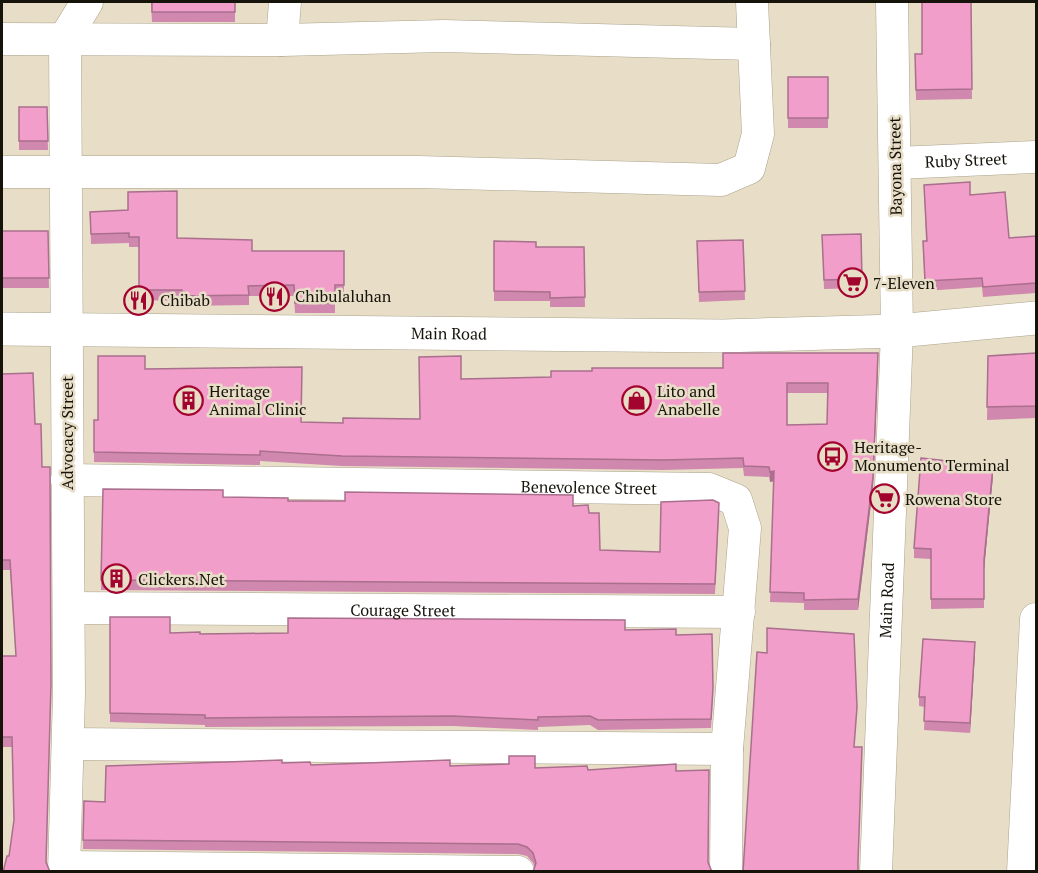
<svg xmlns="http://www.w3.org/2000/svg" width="1038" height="873" viewBox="0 0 1038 873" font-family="'PT Serif',serif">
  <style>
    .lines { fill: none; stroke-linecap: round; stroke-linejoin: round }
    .minor-casing { stroke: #aba28c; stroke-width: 33 }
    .secondary-casing { stroke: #aba28c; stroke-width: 34 }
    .minor { stroke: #fff; stroke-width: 32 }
    .secondary { stroke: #fff; stroke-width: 33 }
    .wall { fill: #d088ae; fill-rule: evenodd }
    .shaded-wall { fill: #a96f8d }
    .building { fill: #f29eca; stroke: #a96f8d; stroke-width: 1.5; fill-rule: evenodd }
    .labels { text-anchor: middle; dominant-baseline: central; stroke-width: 5; stroke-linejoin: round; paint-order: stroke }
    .street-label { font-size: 16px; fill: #16130b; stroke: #e8dec7 }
    .poi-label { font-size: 16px; fill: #16130b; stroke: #e8dec7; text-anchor: start }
  </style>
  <rect width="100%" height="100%" fill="#e8dec7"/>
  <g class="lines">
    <defs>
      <g id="minor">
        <polyline points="2,39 282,40 444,36 754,44"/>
        <polyline points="282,40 285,2"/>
        <path id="s1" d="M896 163 1036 157"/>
        <polyline points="2,172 419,172 721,180 749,168 758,134 752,2"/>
        <path id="s2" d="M67 480 709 489 736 500 745 528 727 749 726 872"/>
        <path id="s3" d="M69 608 739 612"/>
        <polyline points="68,744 727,749"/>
        <polyline points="65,867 518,872"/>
        <polyline points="64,872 69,694 65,38 87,2"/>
        <path id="s4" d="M876 872 897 331 892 2"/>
        <polyline points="1023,872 1036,619"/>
      </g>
      <g id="secondary">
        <path id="s5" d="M2 329 723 336 897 331 1036 318"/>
      </g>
    </defs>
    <use href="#minor" class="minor-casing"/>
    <use href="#secondary" class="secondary-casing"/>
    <use href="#minor" class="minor"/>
    <use href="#secondary" class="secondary"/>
  </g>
  <g class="wall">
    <polygon points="151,2 235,2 235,22 152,22"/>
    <polygon points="783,2 806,2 783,3"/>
    <polygon points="971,2 972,99 916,100 915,54 922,54"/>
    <rect x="788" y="77" width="40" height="51"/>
    <polygon points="19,107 47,107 48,150 19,150"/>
    <polygon points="924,185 970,195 1009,238 1036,236 1036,293 983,297 982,287 925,291 923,241 926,241"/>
    <polygon points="90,212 177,238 252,251 344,251 344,295 335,295 335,313 295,313 294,296 249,296 249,305 182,306 182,301 139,300 139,247 129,247 129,243 91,244"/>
    <polygon points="2,231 48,231 49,288 2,288"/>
    <polygon points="861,234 862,288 824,289 822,235"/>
    <polygon points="743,240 745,300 699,302 697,241"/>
    <polygon points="494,241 536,247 584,247 585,307 550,307 550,301 494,301"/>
    <polygon points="1036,353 1036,418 987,420 988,356"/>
    <path d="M878 363 873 487 858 610H804V603L770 602 774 481 770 482 769 477 744 476 743 468 663 470 342 466 260 461V465L94 462V420H98L145 369 301 422 343 423 420 419 461 379 551 377 723 368ZM787 393H828L827 424 787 425Z"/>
    <polygon points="2,374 35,424 42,467 51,694 9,856 14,822 12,747 2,747 2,656 16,656 10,570 2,570"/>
    <polygon points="993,476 984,570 984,608 931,609 931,559 914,558 914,548"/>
    <polygon points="103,489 223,497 288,501 573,506 589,513 600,550 660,552 719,512 715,594 101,590"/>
    <polygon points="110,617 170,633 200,634 625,630 676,635 713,698 711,728 598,730 590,725 538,727 538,730 453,726 205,727 205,725 110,722"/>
    <polygon points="975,652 970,733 924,730 925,707 919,706 919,697"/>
    <polygon points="282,763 311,765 450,766 676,771 708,862 535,868 533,863 527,856 518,854 83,849 84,801 105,802"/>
  </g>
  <g class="shaded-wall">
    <polygon points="878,363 873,487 858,610 858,599"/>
    <polygon points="993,466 993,476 984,570 984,560"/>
    <polygon points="774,471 774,481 770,482 770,472"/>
    <polygon points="975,642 975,652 970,733 970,723"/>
  </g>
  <g class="building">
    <rect x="152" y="2" width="83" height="10"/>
    <polygon points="922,2 971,2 972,89 916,90 915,54 922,54"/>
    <rect x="788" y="77" width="40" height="41"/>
    <polygon points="19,107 47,107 48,141 19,141"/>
    <polygon points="970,182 970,195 1005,192 1009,238 1036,236 1036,283 983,287 982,278 925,281 923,241 927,241 924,185"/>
    <polygon points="177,191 177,238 252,240 252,251 344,251 344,285 335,285 335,303 295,303 294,285 248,286 249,295 182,296 182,290 139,290 139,237 129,237 129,233 91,234 90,212 128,210 128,192"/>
    <polygon points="2,231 48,231 49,278 2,278"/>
    <polygon points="861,234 862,279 824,280 822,235"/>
    <polygon points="743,240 745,291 699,292 697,241"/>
    <polygon points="494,241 536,242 536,247 584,247 585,297 550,298 550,292 494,291"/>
    <path d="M723 353H878L873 477 858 599 804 600V593L770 592 774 471 770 472 769 467 744 466 743 458 663 460 342 456 260 451V455L94 452V420H98V356H145V369L302 367 301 422 343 423V418L420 419 419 357 461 356V379L551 377V371H592V368H723ZM787 383H828L827 424 787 425Z"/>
    <polygon points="1036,353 1036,406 987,407 988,356"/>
    <polygon points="33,373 35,424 41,424 42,467 50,467 51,684 46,862 50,872 3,872 7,856 9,856 14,820 12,737 2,737 2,656 16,656 10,560 2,560 2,374"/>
    <polygon points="921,458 993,466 984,560 984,599 931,599 931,549 914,548"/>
    <polygon points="103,489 223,490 223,497 288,498 288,501 345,501 345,492 573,495 573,506 588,505 589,513 599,513 600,550 660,552 661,502 713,500 719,503 715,584 101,580"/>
    <polygon points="110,617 170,617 170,633 200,632 200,634 288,633 288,618 625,620 625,630 676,629 676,635 712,634 713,688 711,719 598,720 590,716 538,717 538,720 453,716 205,718 205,715 110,713"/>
    <polygon points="767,628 854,634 857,707 854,747 862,747 858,862 858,872 743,872 757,652 767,653"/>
    <polygon points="923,639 975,642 970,723 924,721 925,697 919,697"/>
    <polygon points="509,756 535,756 535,768 587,766 588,770 676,764 676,771 709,770 708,862 712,872 533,872 536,863 533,853 527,847 518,844 83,840 84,801 105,802 106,766 282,760 282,763 310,762 311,765 450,760 450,766 509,764"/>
  </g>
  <defs>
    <symbol id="supermarket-ring" viewBox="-11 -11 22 22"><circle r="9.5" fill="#e8dec7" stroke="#a3042f" stroke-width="1.5"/><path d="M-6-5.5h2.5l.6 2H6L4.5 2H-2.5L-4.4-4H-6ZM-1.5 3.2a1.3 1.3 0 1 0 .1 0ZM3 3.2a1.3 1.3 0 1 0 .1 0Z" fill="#a3042f"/></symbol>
    <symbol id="restaurant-ring" viewBox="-11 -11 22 22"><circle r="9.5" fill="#e8dec7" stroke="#a3042f" stroke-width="1.5"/><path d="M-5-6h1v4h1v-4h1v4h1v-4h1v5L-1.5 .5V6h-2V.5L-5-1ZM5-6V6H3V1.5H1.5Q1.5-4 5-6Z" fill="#a3042f"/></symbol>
    <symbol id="building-ring" viewBox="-11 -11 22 22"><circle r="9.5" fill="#e8dec7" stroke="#a3042f" stroke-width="1.5"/><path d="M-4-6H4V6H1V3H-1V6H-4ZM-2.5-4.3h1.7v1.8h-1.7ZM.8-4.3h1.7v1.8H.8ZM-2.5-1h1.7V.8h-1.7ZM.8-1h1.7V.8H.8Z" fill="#a3042f"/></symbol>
    <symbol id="shop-ring" viewBox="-11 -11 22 22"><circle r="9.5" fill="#e8dec7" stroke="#a3042f" stroke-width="1.5"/><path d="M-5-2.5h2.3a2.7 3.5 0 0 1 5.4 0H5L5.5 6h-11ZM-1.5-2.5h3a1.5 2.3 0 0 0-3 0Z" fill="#a3042f"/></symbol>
    <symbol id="bus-ring" viewBox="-11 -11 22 22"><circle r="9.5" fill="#e8dec7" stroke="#a3042f" stroke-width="1.5"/><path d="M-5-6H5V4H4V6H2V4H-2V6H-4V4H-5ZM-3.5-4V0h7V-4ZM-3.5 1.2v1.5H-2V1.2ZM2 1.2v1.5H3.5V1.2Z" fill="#a3042f"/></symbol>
  </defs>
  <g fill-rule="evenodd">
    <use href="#supermarket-ring" x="836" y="266" width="33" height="33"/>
    <use href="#restaurant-ring" x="258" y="280" width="33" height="33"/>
    <use href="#restaurant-ring" x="122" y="284" width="33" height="33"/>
    <use href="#building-ring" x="172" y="384" width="33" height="33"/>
    <use href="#shop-ring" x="620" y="384" width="33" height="33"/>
    <use href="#bus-ring" x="816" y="440" width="33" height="33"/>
    <use href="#supermarket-ring" x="868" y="482" width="33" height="33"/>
    <use href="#building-ring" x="100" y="562" width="33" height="33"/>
  </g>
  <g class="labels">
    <g class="street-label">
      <text stroke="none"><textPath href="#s1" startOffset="70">Ruby Street</textPath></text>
      <text transform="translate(895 166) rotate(-91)">Bayona Street</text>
      <text stroke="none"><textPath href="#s5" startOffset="447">Main Road</textPath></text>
      <text transform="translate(67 433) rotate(-90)">Advocacy Street</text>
      <text stroke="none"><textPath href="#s2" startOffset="522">Benevolence Street</textPath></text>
      <text stroke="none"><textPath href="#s4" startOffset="272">Main Road</textPath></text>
      <text stroke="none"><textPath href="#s3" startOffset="334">Courage Street</textPath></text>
    </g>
    <g class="poi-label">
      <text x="873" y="283">7-Eleven</text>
      <text x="295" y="296">Chibulaluhan</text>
      <text x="160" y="300">Chibab</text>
      <text x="209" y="391">Heritage<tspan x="209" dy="18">Animal Clinic</tspan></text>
      <text x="657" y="391">Lito and<tspan x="657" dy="18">Anabelle</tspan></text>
      <text x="854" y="447">Heritage-<tspan x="854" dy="18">Monumento Terminal</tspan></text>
      <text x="905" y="499">Rowena Store</text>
      <text x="138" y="579">Clickers.Net</text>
    </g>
  </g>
  <rect width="1038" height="873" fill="none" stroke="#16130b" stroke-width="6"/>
</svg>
